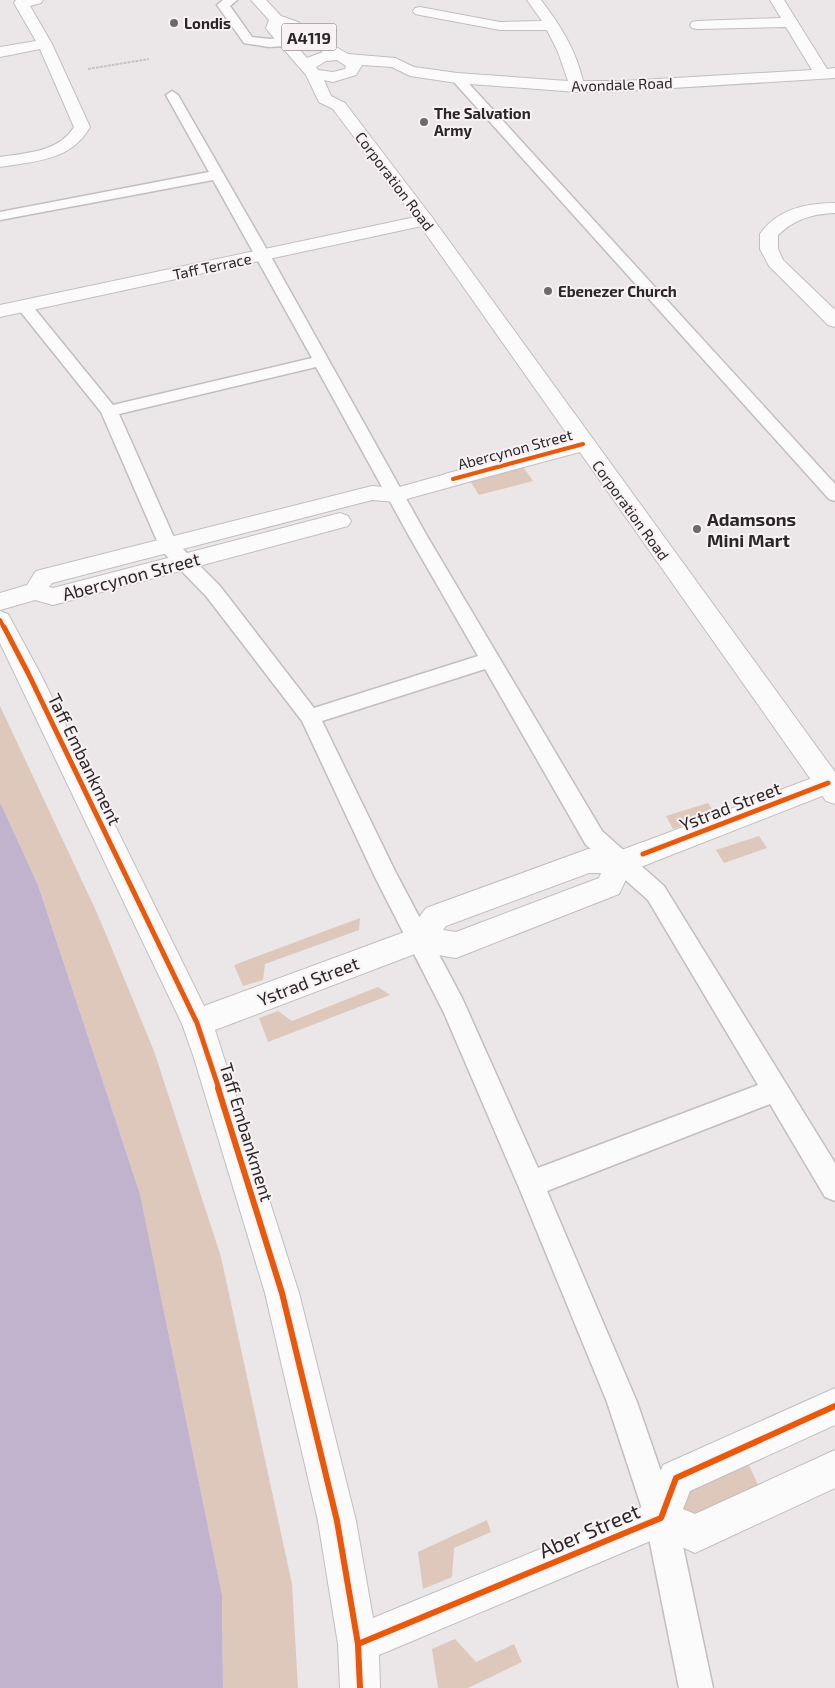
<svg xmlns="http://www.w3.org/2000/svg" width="835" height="1688" viewBox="0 0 835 1688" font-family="'Exo 2',sans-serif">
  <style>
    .green { fill: #dec8bc }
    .water { fill: #c1b3ce }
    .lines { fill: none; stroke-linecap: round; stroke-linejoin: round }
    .service-casing { stroke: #c2bec0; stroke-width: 3 }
    .pedestrian-casing { stroke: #c2bec0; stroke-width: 2 }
    .minor-casing { stroke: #c2bec0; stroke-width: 2 }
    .primary-casing { stroke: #c2bec0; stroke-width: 2 }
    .path { stroke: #c6c5c5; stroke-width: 2; stroke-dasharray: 3 1; stroke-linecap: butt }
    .service { fill: #fcfbfc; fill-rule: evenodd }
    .pedestrian { fill: #fcfbfc; fill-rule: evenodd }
    .minor { fill: #fcfbfc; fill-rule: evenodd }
    .primary { fill: #fcfbfc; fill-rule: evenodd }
    .cycleway-far2-casing { stroke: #f9f2f4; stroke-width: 6 }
    .cycleway-far1-casing { stroke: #f9f2f4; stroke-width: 8 }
    .cycleway-casing { stroke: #f9f2f4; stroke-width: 9 }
    .cycleway-far2 { stroke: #e8590c; stroke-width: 4 }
    .cycleway-far1 { stroke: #e8590c; stroke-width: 5 }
    .cycleway { stroke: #e8590c; stroke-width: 6 }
    .poi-dot { fill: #6d6a6b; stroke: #f9f2f4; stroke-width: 2 }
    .labels { text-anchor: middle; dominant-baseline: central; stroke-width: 4; stroke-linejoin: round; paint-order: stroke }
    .far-poi-label { font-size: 15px; font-weight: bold; fill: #292727; stroke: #f9f2f4; text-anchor: start }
    .far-street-label { font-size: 15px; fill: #292727; stroke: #f9f2f4 }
    .shield { fill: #f9f2f4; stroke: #676464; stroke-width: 1 }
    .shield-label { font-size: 16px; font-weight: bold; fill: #292727 }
    .poi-label { font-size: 18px; font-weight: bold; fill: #292727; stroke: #f9f2f4; text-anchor: start }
    .street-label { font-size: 18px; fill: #292727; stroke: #f9f2f4 }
    .near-street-label { font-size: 21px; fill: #292727; stroke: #f9f2f4 }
  </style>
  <rect width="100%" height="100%" fill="#ebe6e8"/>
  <g class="green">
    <polygon points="523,467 533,481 479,495 470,481"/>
    <polygon points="0,706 98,915 154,1051 221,1257 292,1584 298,1688 223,1688 222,1595 140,1194 38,885 0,802"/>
    <polygon points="708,803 716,815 673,829 666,816"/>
    <polygon points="759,836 767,848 724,863 716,850"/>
    <polygon points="360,918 359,930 265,964 263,980 243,986 234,965"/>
    <polygon points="378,987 390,995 268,1042 259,1018 278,1011 292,1021"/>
    <polygon points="748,1463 758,1485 695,1516 684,1513 678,1503 681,1492"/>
    <polygon points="487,1520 491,1532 454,1548 452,1577 423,1589 418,1552"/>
    <polygon points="455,1639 476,1662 514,1644 522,1662 468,1688 438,1688 432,1649"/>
  </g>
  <polygon class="water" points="0,802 38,885 140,1194 222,1595 223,1688 0,1688"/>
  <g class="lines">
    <defs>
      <g id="service">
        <polygon points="223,0 237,0 230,6 252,37 269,39 314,36 320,40 314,44 269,47 244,43 217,5"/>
        <polygon points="457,74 461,75 835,484 835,501 829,499 453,81 451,78 453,75"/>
        <path d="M172 91 178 95 270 255 427 536 602 831 664 886 835 1163V1201L825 1197 770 1104 547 1191 637 1402 677 1518 713 1688H679L645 1518 607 1402 520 1190 444 1013 375 877 302 721 206 596 161 550 101 412 16 306 18 303H30L113 405 312 358 213 180 0 220V212L209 172 166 95ZM316 367 409 536 478 656 314 708 220 586 176 542 119 414ZM485 669 586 845 648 900 758 1085 538 1168 463 1000 395 871 322 721Z"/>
      </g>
      <g id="pedestrian">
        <polygon points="583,437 591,439 594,444 591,449 453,486 445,484 442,479 445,474"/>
        <polygon points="828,772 835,775 835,791 643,866 633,862 629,854 633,846"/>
      </g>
      <g id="minor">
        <path d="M16 0H43L41 3 30 6 52 44 90 127C71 161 35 161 0 167V157C26 153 59 152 74 127L40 49 0 57V47L36 41 14 3Z"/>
        <path d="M527 0H541C560 25 576 50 583 81H624L812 70 786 27 697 29 692 28 690 25 692 22 697 21 781 18 770 0H784L827 69 835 68V78L624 91 577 92 457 83 410 76 392 67 348 64 343 62 340 59 343 56 348 54 395 58 414 67 457 73 568 81 558 52 547 30H500L420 15 415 14 413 11 415 8 420 7 500 22 542 21Z"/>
        <path d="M835 203V213C812 214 795 219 778 235V249L783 260 835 310V327L828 325 769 266 760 249V234C777 209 807 203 835 203Z"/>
        <polygon points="425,215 431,216 434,220 431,224 0,317 0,305"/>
        <polygon points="453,472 461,474 464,479 461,484 396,502 372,500 52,583 49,587 53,588 340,513 348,516 351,521 348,526 53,605 35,600 0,610 0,593 27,585 36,571 372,486 396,488"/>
        <path d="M0 611 8 614 40 673 204 1006 410 930 426 908 588 849 619 851 643 842 653 846 657 854 653 862 630 871 619 894 456 958 420 952 215 1030 299 1293 356 1521 373 1618 647 1505 663 1465 835 1388V1425L690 1491 683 1509 695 1514 835 1450V1488L695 1553 660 1537 379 1655 380 1688H340L338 1644 318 1521 265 1293 194 1058 182 1024 0 643ZM589 873H601L599 878 456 932 443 930 446 926Z"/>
      </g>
      <path id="primary" d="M251 0H266L281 16 298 22 315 35 355 58 362 65 356 75 333 82 324 80 331 96 345 103 431 216 835 772V804L826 801 419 224 333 109 319 102 306 75 268 31 266 28 269 20ZM281 26 288 28 323 52 307 58 281 28ZM337 60 346 66 345 69 333 72 318 70 316 67 326 61Z"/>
    </defs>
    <use href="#service" class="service-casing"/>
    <use href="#pedestrian" class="pedestrian-casing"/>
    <use href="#minor" class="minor-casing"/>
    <use href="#primary" class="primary-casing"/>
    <polyline class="path" points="88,69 149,59"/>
    <use href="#service" class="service"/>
    <use href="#pedestrian" class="pedestrian"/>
    <use href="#minor" class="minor"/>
    <use href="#primary" class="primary"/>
    <defs>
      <g id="cycleway-far2">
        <polyline points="453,479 583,444"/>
        <polyline points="0,620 4,628"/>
      </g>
      <g id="cycleway-far1">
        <polyline points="4,627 28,673 197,1023 219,1089"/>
        <polyline points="643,854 828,783"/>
      </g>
      <g id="cycleway">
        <polyline points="218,1088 282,1293 337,1521 358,1644 360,1688"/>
        <polyline points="358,1644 661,1518 676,1478 835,1406"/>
      </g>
    </defs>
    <use href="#cycleway-far2" class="cycleway-far2-casing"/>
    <use href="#cycleway-far1" class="cycleway-far1-casing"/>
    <use href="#cycleway" class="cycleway-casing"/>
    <use href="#cycleway-far2" class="cycleway-far2"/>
    <use href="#cycleway-far1" class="cycleway-far1"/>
    <use href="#cycleway" class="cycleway"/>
  </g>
  <g class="poi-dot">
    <circle cx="174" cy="23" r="5"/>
    <circle cx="424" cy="122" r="5"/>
    <circle cx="548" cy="291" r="5"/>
    <circle cx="697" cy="529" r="5"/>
  </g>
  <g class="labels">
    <g class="far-poi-label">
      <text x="184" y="23">Londis</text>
      <text x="434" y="113">The Salvation<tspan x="434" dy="17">Army</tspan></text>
      <text x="558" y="291">Ebenezer Church</text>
    </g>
    <g class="far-street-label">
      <text transform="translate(622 84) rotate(-2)">Avondale Road</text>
      <text transform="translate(395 181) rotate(53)">Corporation Road</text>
      <text transform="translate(212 266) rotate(-12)">Taff Terrace</text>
      <text transform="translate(515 449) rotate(-15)">Abercynon Street</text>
      <text transform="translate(631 510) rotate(54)">Corporation Road</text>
    </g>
    <rect class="shield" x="281.5" y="23.5" width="55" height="27" rx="4"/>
    <g class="shield-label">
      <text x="309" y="37">A4119</text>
    </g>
    <g class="poi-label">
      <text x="707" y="519">Adamsons<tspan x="707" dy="21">Mini Mart</tspan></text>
    </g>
    <g class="street-label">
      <text transform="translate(131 576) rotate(-15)">Abercynon Street</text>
      <text transform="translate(85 759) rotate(64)">Taff Embankment</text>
      <text transform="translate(730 806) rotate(-21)">Ystrad Street</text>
      <text transform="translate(308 981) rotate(-21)">Ystrad Street</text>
      <text transform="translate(247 1132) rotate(73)">Taff Embankment</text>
    </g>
    <g class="near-street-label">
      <text transform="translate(589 1530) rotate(-23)">Aber Street</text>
    </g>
  </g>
</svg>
